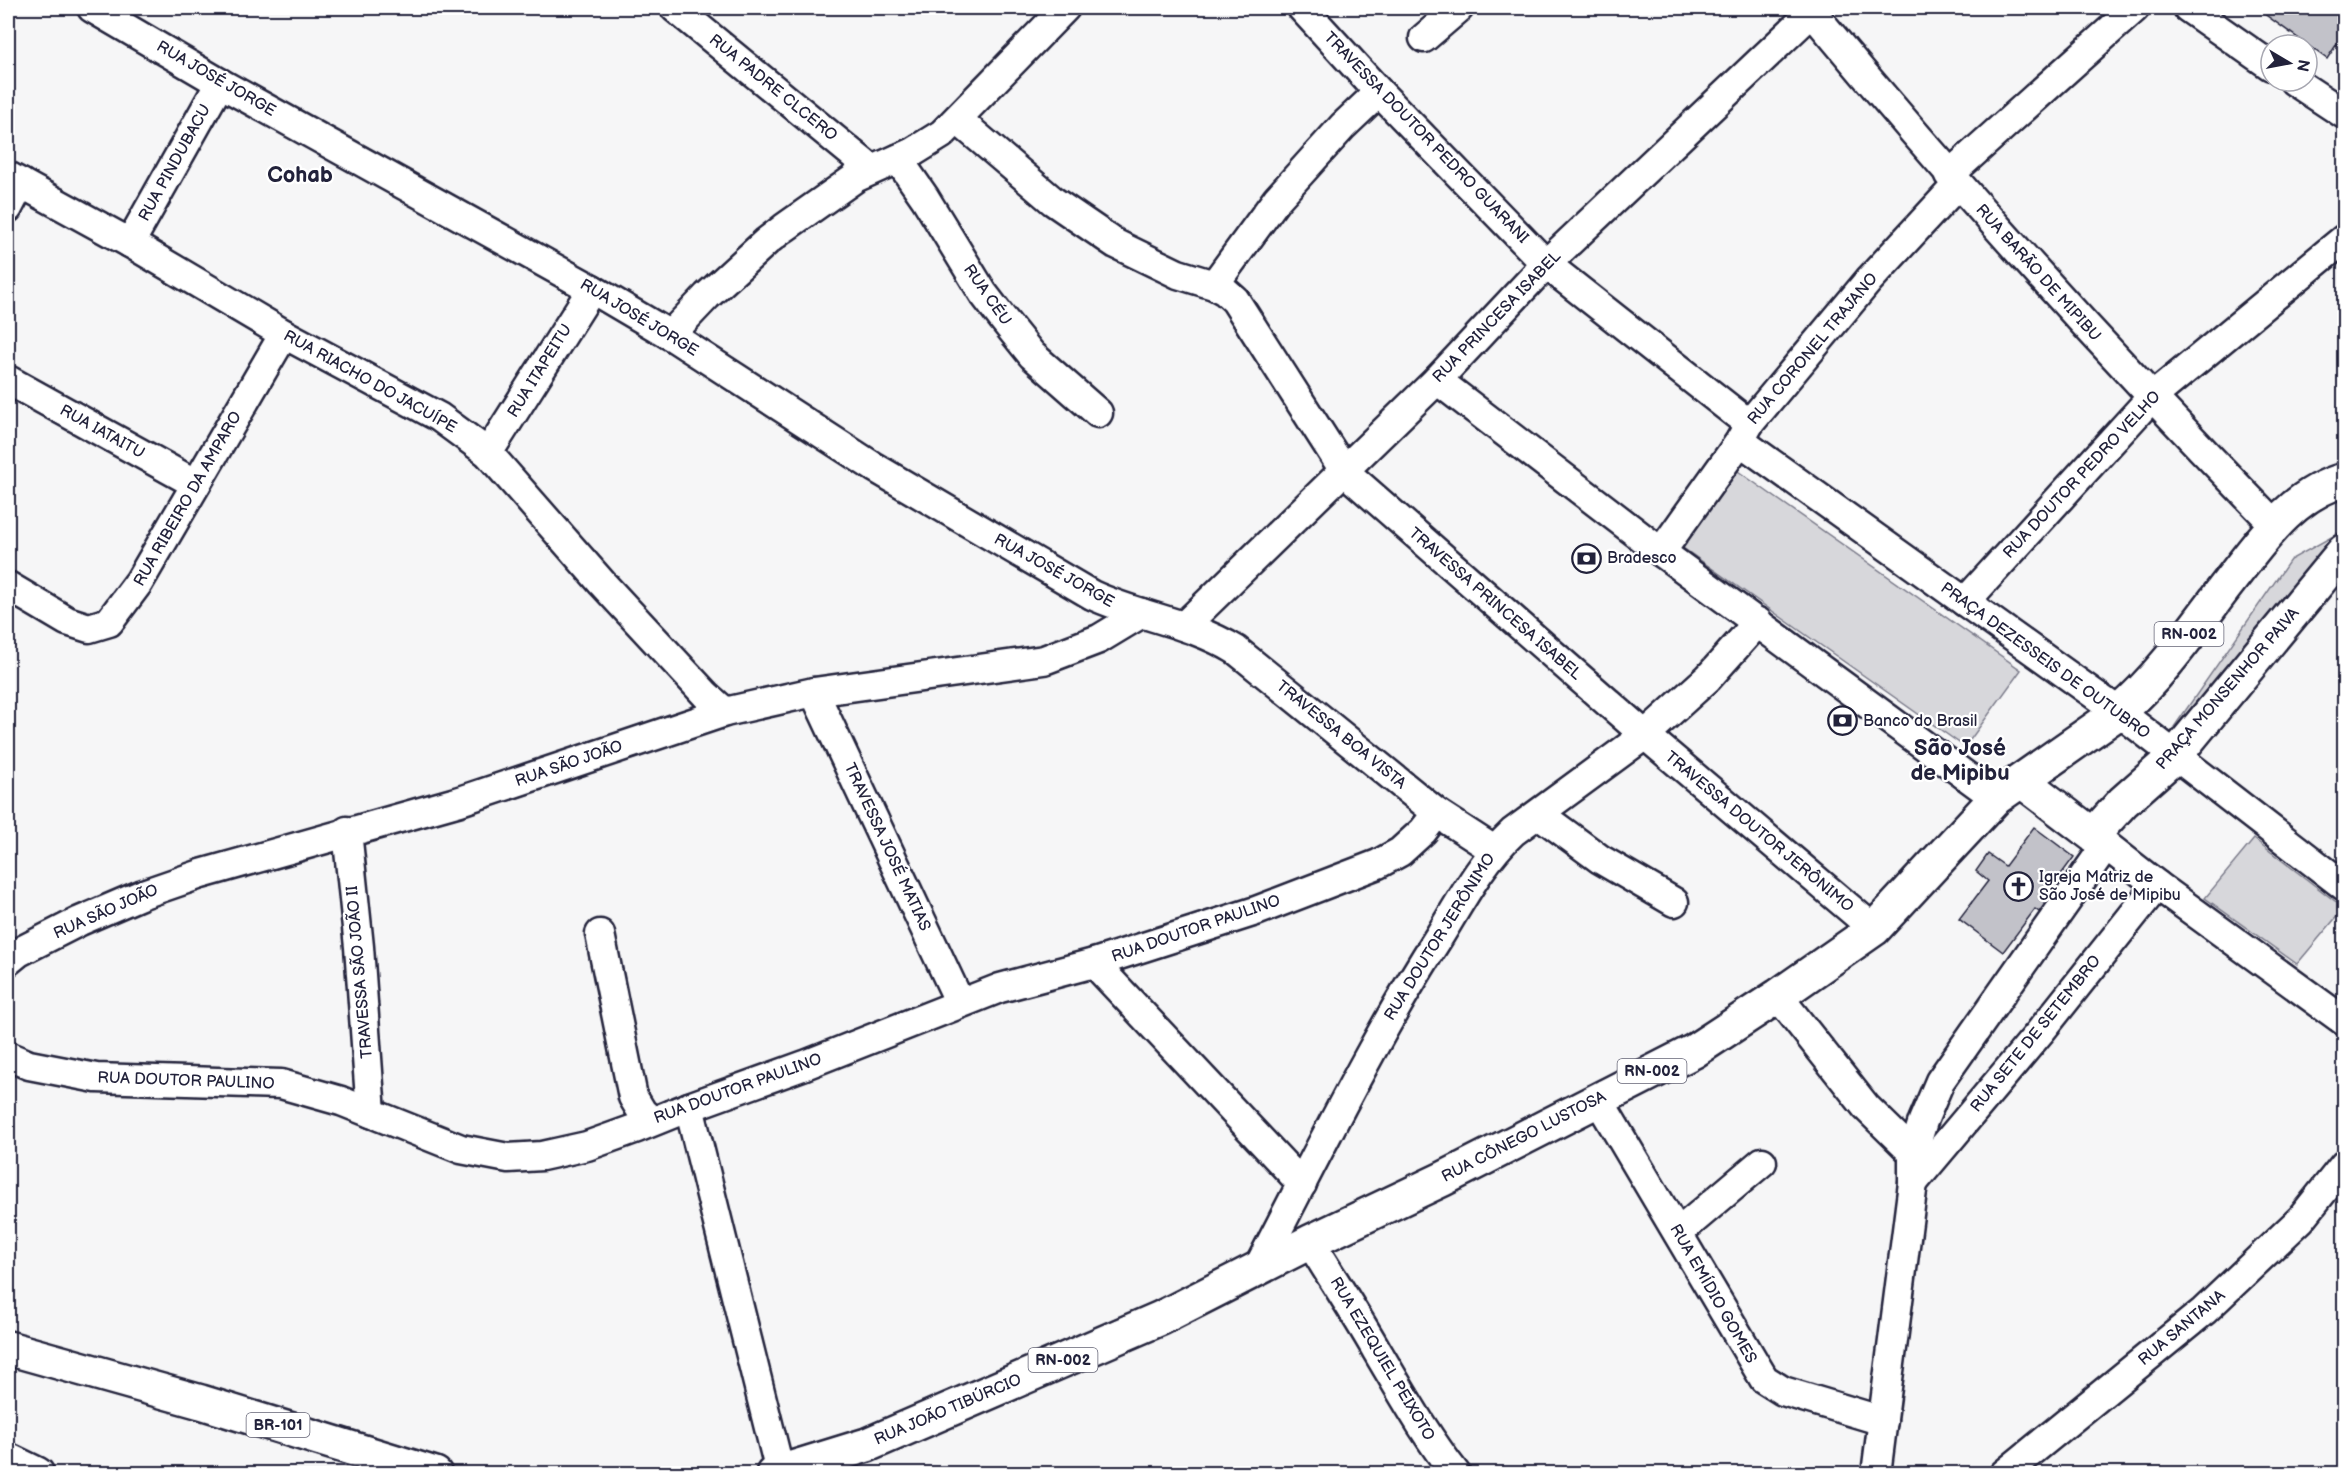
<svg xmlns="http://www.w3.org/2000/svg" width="2352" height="1481" viewBox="0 0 2352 1481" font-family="'Balsamiq Sans',sans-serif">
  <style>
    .green { fill: #d7d7db; stroke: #7c7c8b; stroke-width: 1.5 }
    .building { fill: #c2c2c9; stroke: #22223b; stroke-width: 1.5 }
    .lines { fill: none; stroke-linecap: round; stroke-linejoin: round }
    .minor-casing { stroke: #22223b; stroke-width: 33 }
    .major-casing { stroke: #22223b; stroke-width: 38 }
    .highway-casing { stroke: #22223b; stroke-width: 38 }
    .minor { stroke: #fff; stroke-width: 28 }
    .major { stroke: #fff; stroke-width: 33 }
    .highway { stroke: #fff; stroke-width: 33 }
    .labels { text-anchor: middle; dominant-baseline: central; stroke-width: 4.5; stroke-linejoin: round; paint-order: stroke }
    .shield { fill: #fff; stroke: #646476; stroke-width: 1.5 }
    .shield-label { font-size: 15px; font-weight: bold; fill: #22223b }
    .street-label { font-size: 16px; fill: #22223b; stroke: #fff }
    .poi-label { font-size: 16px; fill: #22223b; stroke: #fff; text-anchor: start }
    .district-label { font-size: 22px; font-weight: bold; fill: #22223b; stroke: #fff }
  </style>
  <rect width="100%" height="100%" fill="#f6f6f7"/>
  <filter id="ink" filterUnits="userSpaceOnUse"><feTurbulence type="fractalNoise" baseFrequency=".0167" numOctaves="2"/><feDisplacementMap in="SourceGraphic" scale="12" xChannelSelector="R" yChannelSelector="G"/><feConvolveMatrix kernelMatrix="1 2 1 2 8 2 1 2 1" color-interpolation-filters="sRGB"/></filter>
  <g filter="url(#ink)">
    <g class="green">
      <polygon points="1735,469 2021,670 1965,747 1676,543"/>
      <polygon points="2344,530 2344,570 2201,744 2174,727 2290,560"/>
      <polygon points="2254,839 2344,908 2297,964 2205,898"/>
    </g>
    <g class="building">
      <polygon points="2256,8 2344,8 2344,33 2327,59"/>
      <polygon points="2034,827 2074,857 2048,892 2051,895 2039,912 2035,909 2003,952 1959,919 1988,881 1976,871 1988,854 2005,866"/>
    </g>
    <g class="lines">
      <defs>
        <g id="minor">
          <path d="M92 8 220 83 592 289 670 335 874 467 1092 595C1140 617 1190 622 1236 650L1437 813 1494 850"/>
          <polyline points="675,8 871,169"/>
          <polyline points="1302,8 1379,92 1546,264 1749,424"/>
          <path d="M1804 8 1812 12C1959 189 2113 359 2274 524"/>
          <polyline points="2188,8 2271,66"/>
          <polyline points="1424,38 1459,8"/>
          <polyline points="2294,81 2344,114"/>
          <polyline points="958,120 1053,201 1116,244 1178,274 1214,285 1225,291 1235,300 1345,472 1645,735 1874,929"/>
          <polyline points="898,159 925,198 983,293 1003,319 1032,355 1098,413"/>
          <polyline points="1949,175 2135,8"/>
          <polyline points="8,176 130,243 284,334 439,417 488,453 602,583 706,695 725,712"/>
          <polyline points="8,208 21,183"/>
          <polyline points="130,243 220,83"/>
          <polyline points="1214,285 1277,199 1343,126 1379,92"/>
          <polyline points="670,335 707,296 767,241 784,228 855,178 913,152 942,134 1065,8"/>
          <polyline points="8,380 196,484"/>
          <polyline points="1437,380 1661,552 1996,798"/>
          <polyline points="1740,441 2119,712 2344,886"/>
          <polyline points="488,453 592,289"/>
          <polyline points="1661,552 1740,441 1749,424 1869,280 1957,185"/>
          <polyline points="8,586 67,621 89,628 109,622 139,582 284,334"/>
          <polyline points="1965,602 2151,398 2344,239"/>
          <polyline points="1185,625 1437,380 1546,264 1812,12"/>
          <polyline points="814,692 960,1003"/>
          <polyline points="1539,814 1600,859 1674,902"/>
          <polyline points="347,831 359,947 371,1113"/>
          <polyline points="2093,835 2157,885 2344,1021"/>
          <polyline points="600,934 633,1097 642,1112 652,1121"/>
          <polyline points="8,961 19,952 80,921 143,894 201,874 460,801 725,712 814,692 1044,660 1099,639 1142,613"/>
          <polyline points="1094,963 1302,1184"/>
          <polyline points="1778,996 1866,1107 1913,1153 1927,1160"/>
          <polyline points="8,1056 29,1065 96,1078 281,1084 341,1101 461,1149 508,1158 542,1156 587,1146 637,1128 689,1107 805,1065 1000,988 1094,963 1256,911 1378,864 1400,852 1423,831 1437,813"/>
          <polyline points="1598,1099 1764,1379 1783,1391 1883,1421"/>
          <polyline points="689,1107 780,1472"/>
          <polyline points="1913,1183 2040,1032 2157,885"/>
          <polyline points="1678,1233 1762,1162"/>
          <path d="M1310 1242C1332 1278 1356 1314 1377 1351 1402 1393 1425 1435 1456 1474"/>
          <path d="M1257 1270C1316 1157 1371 1043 1440 935 1462 899 1482 861 1513 832L1645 735 1708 678 1758 622"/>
          <polyline points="1876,1474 1913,1183 1913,1153 1923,1121 1940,1081 2106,845"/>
          <polyline points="2004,1474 2204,1311 2301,1219 2344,1165"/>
        </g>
        <g id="major">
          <polyline points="2022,781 2093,835 2123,802 2175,756 2344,551"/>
          <path d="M773 1474 867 1445 1161 1318 1310 1242 1443 1179 1694 1051 1778 996 1874 929 1996 798 2119 712C2162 675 2195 626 2229 582 2261 541 2292 494 2344 480"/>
        </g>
        <g id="highway">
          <polyline points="8,1348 201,1402 435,1474"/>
          <polyline points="8,1460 37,1474"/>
        </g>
      </defs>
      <use href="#minor" class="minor-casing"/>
      <use href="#major" class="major-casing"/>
      <use href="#highway" class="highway-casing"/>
      <use href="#minor" class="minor"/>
      <use href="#major" class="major"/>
      <use href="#highway" class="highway"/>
    </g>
  </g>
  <defs>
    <symbol id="bank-ring" viewBox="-11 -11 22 22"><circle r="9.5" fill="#fff" stroke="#22223b" stroke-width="1.5"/><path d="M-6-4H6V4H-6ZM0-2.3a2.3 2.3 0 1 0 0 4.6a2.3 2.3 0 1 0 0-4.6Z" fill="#22223b"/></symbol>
    <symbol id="church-ring" viewBox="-11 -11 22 22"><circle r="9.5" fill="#fff" stroke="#22223b" stroke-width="1.5"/><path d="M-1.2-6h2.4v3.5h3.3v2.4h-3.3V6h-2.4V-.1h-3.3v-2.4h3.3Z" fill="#22223b"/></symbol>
  </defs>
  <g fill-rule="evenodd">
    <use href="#bank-ring" x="1570" y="542" width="33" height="33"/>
    <use href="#bank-ring" x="1826" y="704" width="33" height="33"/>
    <use href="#church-ring" x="2002" y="870" width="33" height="33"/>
  </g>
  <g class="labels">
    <g class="shield">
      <rect x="2154.5" y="622" width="69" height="24" rx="4.5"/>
      <rect x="1617.5" y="1059" width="69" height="24" rx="4.5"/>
      <rect x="1028.5" y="1348" width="69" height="24" rx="4.5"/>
      <rect x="246.5" y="1413" width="63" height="24" rx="4.5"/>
    </g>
    <g class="shield-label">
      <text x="2189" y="634">RN-002</text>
      <text x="1652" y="1071">RN-002</text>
      <text x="1063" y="1360">RN-002</text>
      <text x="278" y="1425">BR-101</text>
    </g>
    <g class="street-label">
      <text transform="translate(216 79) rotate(30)">RUA JOSÉ JORGE</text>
      <text transform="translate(773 88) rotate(39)">RUA PADRE CLCERO</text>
      <text transform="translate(1426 138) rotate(46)">TRAVESSA DOUTOR PEDRO GUARANI</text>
      <text transform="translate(175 163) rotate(-61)">RUA PINDUBACU</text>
      <text transform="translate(2038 273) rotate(48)">RUA BARÃO DE MIPIBU</text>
      <text transform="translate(987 295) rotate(55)">RUA CÉU</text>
      <text transform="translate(1497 317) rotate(-46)">RUA PRINCESA ISABEL</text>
      <text transform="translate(639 318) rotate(31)">RUA JOSÉ JORGE</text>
      <text transform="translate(1813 349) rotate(-50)">RUA CORONEL TRAJANO</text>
      <text transform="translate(540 371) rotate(-58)">RUA ITAPEITU</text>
      <text transform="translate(370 382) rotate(29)">RUA RIACHO DO JACUÍPE</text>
      <text transform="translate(102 432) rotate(29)">RUA IATAITU</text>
      <text transform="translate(2082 475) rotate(-47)">RUA DOUTOR PEDRO VELHO</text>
      <text transform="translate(188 499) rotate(-60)">RUA RIBEIRO DA AMPARO</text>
      <text transform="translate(1054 571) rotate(29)">RUA JOSÉ JORGE</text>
      <text transform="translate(1495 604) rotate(41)">TRAVESSA PRINCESA ISABEL</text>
      <text transform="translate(2045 661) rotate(36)">PRAÇA DEZESSEIS DE OUTUBRO</text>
      <text transform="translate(2228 689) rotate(-49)">PRAÇA MONSENHOR PAIVA</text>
      <text transform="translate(1341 735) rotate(39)">TRAVESSA BOA VISTA</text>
      <text transform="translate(569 764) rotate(-19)">RUA SÃO JOÃO</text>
      <text transform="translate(1759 832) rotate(40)">TRAVESSA DOUTOR JERÔNIMO</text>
      <text transform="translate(887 847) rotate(65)">TRAVESSA JOSÉ MATIAS</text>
      <text transform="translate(106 912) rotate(-24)">RUA SÃO JOÃO</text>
      <text transform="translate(1196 929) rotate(-19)">RUA DOUTOR PAULINO</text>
      <text transform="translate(1440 937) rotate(-58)">RUA DOUTOR JERÔNIMO</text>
      <text transform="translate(360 972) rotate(-95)">TRAVESSA SÃO JOÃO II</text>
      <text transform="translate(2036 1034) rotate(-51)">RUA SETE DE SETEMBRO</text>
      <text transform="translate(186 1081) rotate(2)">RUA DOUTOR PAULINO</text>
      <text transform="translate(738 1089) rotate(-20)">RUA DOUTOR PAULINO</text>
      <text transform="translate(1524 1137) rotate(-27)">RUA CÔNEGO LUSTOSA</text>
      <text transform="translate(1713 1294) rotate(60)">RUA EMÍDIO GOMES</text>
      <text transform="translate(2182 1328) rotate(-40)">RUA SANTANA</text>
      <text transform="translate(1382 1359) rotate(59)">RUA EZEQUIEL PEIXOTO</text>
      <text transform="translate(948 1410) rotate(-23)">RUA JOÃO TIBÚRCIO</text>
    </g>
    <g class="poi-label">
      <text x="1607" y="558">Bradesco</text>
      <text x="1863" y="721">Banco do Brasil</text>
      <text x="2039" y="877">Igreja Matriz de<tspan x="2039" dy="18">São José de Mipibu</tspan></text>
    </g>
    <g class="district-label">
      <text x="300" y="175">Cohab</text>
      <text x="1960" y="748">São José<tspan x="1960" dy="25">de Mipibu</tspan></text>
    </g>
  </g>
  <rect width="2352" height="1481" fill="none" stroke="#fff" stroke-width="30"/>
  <rect x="15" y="15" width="2322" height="1451" fill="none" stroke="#22223b" stroke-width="2" filter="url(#ink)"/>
  <g transform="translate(2289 63) rotate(100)"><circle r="28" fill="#ffffff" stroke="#a7a7b1" stroke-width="1.5"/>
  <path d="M0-4.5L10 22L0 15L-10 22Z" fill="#22223b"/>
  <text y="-9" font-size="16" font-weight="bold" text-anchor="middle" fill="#22223b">N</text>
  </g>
</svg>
